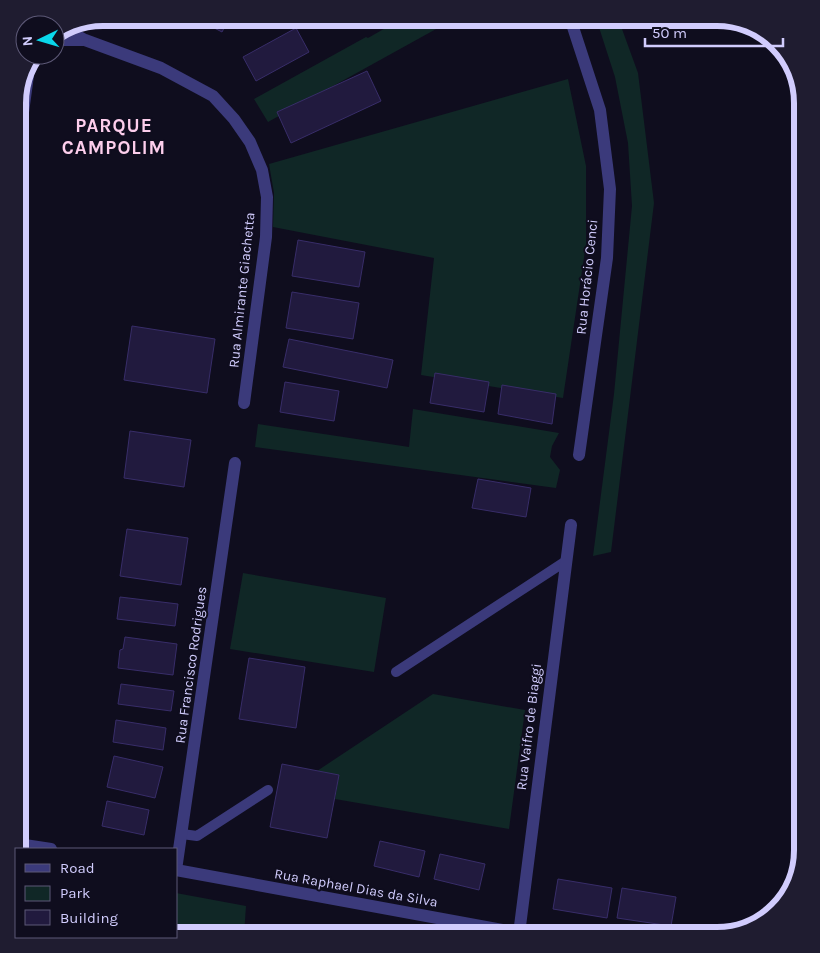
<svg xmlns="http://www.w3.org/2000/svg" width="820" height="953" viewBox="0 0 820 953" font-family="Karla,sans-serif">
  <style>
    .green { fill: #102726 }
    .building { fill: #211a3e; stroke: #382d69 }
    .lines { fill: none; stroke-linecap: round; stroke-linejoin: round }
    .service { stroke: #3b3a7b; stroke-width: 10 }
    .minor { stroke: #3b3a7b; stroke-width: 12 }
    .tertiary { stroke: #3b3a7b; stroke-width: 12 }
    .labels { text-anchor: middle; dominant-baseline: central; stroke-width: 4; stroke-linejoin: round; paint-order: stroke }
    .street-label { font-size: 14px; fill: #d1ccfd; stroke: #0f0d1e }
    .district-label { font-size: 19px; font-weight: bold; letter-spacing: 1px; fill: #fdceec; stroke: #0f0d1e }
    .rim { fill: none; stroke: #d1ccfd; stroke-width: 6 }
  </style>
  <rect width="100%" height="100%" fill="#0f0d1e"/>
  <g class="green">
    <polygon points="403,18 456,18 268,122 254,99 366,37 368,38"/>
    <polygon points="596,18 618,18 638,73 654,203 611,552 593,556 614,394 632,206 628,143 615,77"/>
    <polygon points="568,79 586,166 586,244 563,398 421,375 434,258 273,227 274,193 269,164"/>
    <polygon points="413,409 559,433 552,446 550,457 560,470 556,488 255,447 258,424 409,447"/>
    <polygon points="243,573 386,598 374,672 230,649"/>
    <polygon points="433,694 525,710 509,829 335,799 339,775 317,771"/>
    <polygon points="176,893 246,906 244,935 176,935"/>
  </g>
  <g class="building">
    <polygon points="195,18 229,18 222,32"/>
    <polygon points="296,28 309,52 256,81 243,57"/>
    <polygon points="367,71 381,101 291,143 277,112"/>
    <polygon points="298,240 365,252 359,287 292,276"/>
    <polygon points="292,292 359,303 353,339 286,328"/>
    <polygon points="132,326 215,339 207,393 124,380"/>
    <polygon points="289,339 393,360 387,388 283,367"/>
    <polygon points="435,373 489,382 484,412 430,403"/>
    <polygon points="285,382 339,391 334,421 280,412"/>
    <polygon points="502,385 556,394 552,424 498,414"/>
    <polygon points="130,431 191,440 184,487 124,478"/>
    <polygon points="478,479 531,488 526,517 472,508"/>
    <polygon points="127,529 188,538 181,585 120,576"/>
    <polygon points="120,597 178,604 175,626 117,619"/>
    <polygon points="125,637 177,644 173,675 118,668 120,650 123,649"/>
    <polygon points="249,658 305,667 296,728 239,719"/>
    <polygon points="121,684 174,691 171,711 118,704"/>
    <polygon points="116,720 166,728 163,750 113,742"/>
    <polygon points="114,756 163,767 155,798 107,787"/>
    <polygon points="282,764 339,775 327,838 270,827"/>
    <polygon points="107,801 149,810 144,835 102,826"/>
    <polygon points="380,841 425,851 419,877 374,866"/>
    <polygon points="440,854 485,864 479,890 434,879"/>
    <polygon points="558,879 612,888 607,918 553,909"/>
    <polygon points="622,888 676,897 671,926 617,918"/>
  </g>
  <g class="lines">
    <g class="service">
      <polyline points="396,672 566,561"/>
      <polyline points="182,834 197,836 268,790"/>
    </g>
    <g class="minor">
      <polyline points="68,31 85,40 161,68 213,96 234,119 250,142 262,170 267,197 266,237 244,403"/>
      <polyline points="55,40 83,40"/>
      <polyline points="18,149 30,61"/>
      <polyline points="18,844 51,849"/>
      <polyline points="176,870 235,463"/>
      <polyline points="176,870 530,935"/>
      <polyline points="519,934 571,525"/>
    </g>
    <polyline class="tertiary" points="570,18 600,110 610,189 607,258 579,455"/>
  </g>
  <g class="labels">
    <g class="street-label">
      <text transform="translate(587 277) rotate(-84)">Rua Horácio Cenci</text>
      <text transform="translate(242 290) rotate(-84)">Rua Almirante Giachetta</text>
      <text transform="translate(191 665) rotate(-82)">Rua Francisco Rodrigues</text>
      <text transform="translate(529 727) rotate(-83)">Rua Vaifro de Biaggi</text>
      <text transform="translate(356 888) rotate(10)">Rua Raphael Dias da Silva</text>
    </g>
    <g class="district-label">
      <text x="114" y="126">PARQUE<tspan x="114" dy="22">CAMPOLIM</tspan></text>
    </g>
  </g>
  <path d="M0 0H820V953H0ZM103 26H717A77 77 0 0 1 794 103V850A77 77 0 0 1 717 927H103A77 77 0 0 1 26 850V103A77 77 0 0 1 103 26Z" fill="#1f1c30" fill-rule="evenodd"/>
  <path class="rim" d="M103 26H717A77 77 0 0 1 794 103V850A77 77 0 0 1 717 927H103A77 77 0 0 1 26 850V103A77 77 0 0 1 103 26Z"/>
  <rect x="15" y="848" width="162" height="90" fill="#0f0d1e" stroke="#5d5977"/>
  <rect x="25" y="864" width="25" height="8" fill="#3b3a7b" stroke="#5d5977"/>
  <text x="60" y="873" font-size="15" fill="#d1ccfd">Road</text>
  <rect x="25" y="886" width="25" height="15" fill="#102726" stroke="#5d5977"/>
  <text x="60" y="898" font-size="15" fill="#d1ccfd">Park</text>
  <rect x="25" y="910" width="25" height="15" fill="#211a3e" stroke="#5d5977"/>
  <text x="60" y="923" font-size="15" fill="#d1ccfd">Building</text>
  <g transform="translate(40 40) rotate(265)"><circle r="24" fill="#0f0d1e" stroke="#5d5977"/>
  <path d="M0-4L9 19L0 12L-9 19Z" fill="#0ad7eb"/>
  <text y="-8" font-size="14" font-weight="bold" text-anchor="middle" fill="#d1ccfd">N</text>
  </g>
  <path d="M645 38v8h138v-8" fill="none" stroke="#d1ccfd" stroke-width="2.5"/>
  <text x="652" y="38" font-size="15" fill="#d1ccfd" stroke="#0f0d1e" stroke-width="4" paint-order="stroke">50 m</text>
</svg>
